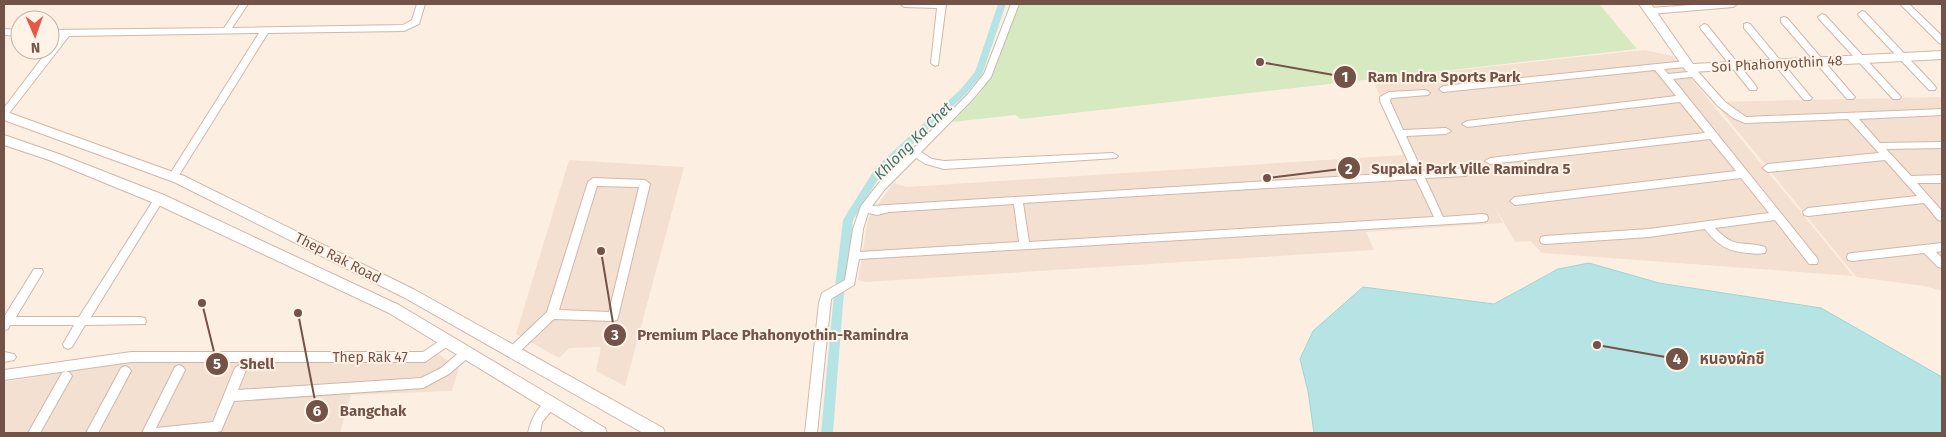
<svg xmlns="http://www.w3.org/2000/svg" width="1946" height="437" viewBox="0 0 1946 437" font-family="'Fira Sans','Noto Sans Thai',sans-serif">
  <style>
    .residential { fill: #f4e0d0 }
    .green { fill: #d6e9c0 }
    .water { fill: #b6e4e5; stroke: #9dd5d7 }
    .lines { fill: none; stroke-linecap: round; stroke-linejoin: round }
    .canal { fill: #b6e4e5; fill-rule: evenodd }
    .street-casing { stroke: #cfb7ab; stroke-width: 2 }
    .secondary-casing { stroke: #d2b6a8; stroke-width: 2 }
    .street { fill: #fff; fill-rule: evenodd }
    .secondary { fill: #fff; fill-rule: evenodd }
    .labels { text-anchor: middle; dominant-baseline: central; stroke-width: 4; stroke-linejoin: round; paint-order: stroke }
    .street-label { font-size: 14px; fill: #735348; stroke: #fff3e8 }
    .water-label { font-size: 15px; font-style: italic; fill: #3c7679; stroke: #fff3e8 }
    .leader { fill: none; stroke: #735348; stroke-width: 2 }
    .callout-dot { fill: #735348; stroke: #fff3e8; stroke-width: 2 }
    .mark-label { font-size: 15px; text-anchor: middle; font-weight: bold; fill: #fff }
    .callout-label { font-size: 15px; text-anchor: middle; font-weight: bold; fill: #735348; stroke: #fff3e8; stroke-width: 4; stroke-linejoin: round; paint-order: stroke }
  </style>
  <rect width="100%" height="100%" fill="#fcefe2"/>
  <g class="residential">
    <polygon points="1644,50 1673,56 1853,276 1542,253 1530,241 1515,242 1494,205 1503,223 1366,232 1374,250 865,282 858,280 868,219 893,183 907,187 1403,155 1373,79"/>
    <polygon points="1942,97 1942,291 1924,286 1856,277 1714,102"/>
    <polygon points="569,160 684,167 625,386 596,371 601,347 569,348 559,358 516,334"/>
    <polygon points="437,353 459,368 452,391 351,395 340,433 4,433 4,382 128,362 424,361"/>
  </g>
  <polygon class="green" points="1018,4 1599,4 1637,49 1021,119 1015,115 952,122 980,94 991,76"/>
  <polygon class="water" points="1589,263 1659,283 1821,308 1942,377 1942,433 1314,433 1308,391 1300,359 1313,331 1363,287 1494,304 1558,269"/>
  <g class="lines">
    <polygon class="canal" points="998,4 1006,4 982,75 966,94 882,173 853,220 843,304 833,433 821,433 833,304 843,220 876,167 960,90 975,72"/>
    <defs>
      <g id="street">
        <polygon points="240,4 248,4 232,28 403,25 412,20 417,4 425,4 419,24 404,31 268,33 176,180 173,181 168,177 170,174 259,33 69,36 7,116 4,117 4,108 48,50 50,50 59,36 50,36 50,30 224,28"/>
        <polygon points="900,4 946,4 938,65 935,66 931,63 937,8 904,7"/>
        <path d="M1011 4H1019L991 77 974 98 921 152 932 159 944 161 1113 153 1118 156 1116 158 944 169 926 164 916 158 885 189 872 206 1413 172 1380 101V97L1389 92 1425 90 1428 91 1430 93 1428 95 1391 98 1390 101 1403 130 1446 128 1451 131 1446 134 1406 136 1422 171 1466 168 1471 172 1466 176 1425 178 1443 217 1483 214 1487 215 1488 218 1487 221 1483 222 859 259 854 285 831 299 817 433H805L819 303 822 293 845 280 853 229 861 206 879 183 968 94 984 74ZM1416 179 1434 217 1029 242 1023 203ZM1014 204 1019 242 860 252 863 229 868 213 877 215 889 212Z"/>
        <polygon points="1705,4 1737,4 1733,7 1650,14 1646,11 1650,8"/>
        <polygon points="1900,4 1909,4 1942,36 1942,44 1939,43"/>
        <polygon points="1862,11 1865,12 1935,86 1936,88 1935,90 1929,90 1859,16 1858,14"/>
        <polygon points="1822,14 1825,15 1899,95 1901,97 1899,99 1893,99 1819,19 1818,17"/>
        <polygon points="1784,17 1787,18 1853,95 1855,97 1853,99 1847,99 1781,22 1781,18"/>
        <polygon points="1747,23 1750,24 1810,96 1812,98 1810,100 1804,100 1744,28 1744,24"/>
        <polygon points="1704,24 1707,25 1756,86 1757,88 1756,90 1750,90 1701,29 1700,27"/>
        <polygon points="4,29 20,30 20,36 4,35"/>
        <path d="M1686 61 1689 62 1690 65 1693 66 1725 102 1746 117 1942 109V115L1859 119 1880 143 1942 142V148L1886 149 1911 176 1942 175V183H1917L1942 211V221L1938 220 1924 203 1808 216 1804 215 1803 212 1808 208 1917 196 1885 160 1768 172 1765 170 1763 168 1765 166 1768 164 1879 153 1848 119 1745 123 1733 118 1718 106 1692 77 1673 79 1817 258 1818 261 1817 264H1809L1775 220 1715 228C1735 250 1742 240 1765 247L1766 250 1765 253C1759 254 1754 254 1749 253 1729 252 1717 245 1705 229L1649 237 1545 244 1541 243 1540 240 1541 237 1545 236 1649 229 1769 213 1741 178 1515 205 1510 201 1515 197 1736 171 1710 139 1490 164 1485 161 1490 158 1705 133 1680 102 1467 127 1462 124 1467 121 1676 96 1655 70 1443 92 1439 89 1443 86ZM1686 67 1688 72 1668 74 1664 69Z"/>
        <path d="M593 178 645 180 650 184 618 317 617 320 613 321 554 319 516 355 512 357 508 355 506 352 508 349 547 312 588 182ZM597 186 639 187 609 312 559 310Z"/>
        <polygon points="159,195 162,196 164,199 162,202 91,317 141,317 145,318 146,321 145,324 85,325 72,347 68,349 64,347 63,344 74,325 10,325 8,329 4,330 4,317 34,269 42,269 43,272 16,317 79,317 156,196"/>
        <polygon points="1942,243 1942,251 1936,252 1942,258 1942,268 1938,267 1924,253 1852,261 1848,260 1847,257 1848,254 1852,253"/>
        <polygon points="447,336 451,338 452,341 451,344 425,362 131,362 4,380 4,370 131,352 423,352"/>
        <polygon points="465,349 469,351 471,354 469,357 449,374 423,388 234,401 221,431 217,432 142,433 175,367 179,365 183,367 185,370 156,428 213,422 234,370 236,367 240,365 244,367 246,370 238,390 421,378 441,368 461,351"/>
        <polygon points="4,352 14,354 16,357 14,360 4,362"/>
        <polygon points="125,366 129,368 131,371 98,433 86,433 121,368"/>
        <polygon points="66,371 70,373 72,376 40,433 28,433 62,373"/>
        <path d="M551 399 555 400 557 404 542 422 540 433H528C531 420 538 404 551 399Z"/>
      </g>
      <g id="secondary">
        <polygon points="1639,4 1651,4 1693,64 1942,51 1942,59 1690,72 1686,71"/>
        <polygon points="4,111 184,176 415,290 663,428 665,433 643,433 405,298 174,182 4,120"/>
        <polygon points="4,135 59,154 164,195 399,305 605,428 607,433 585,433 389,313 154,203 49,160 4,145"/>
      </g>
    </defs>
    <use href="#street" class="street-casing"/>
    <use href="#secondary" class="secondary-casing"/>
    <use href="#street" class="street"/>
    <use href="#secondary" class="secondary"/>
  </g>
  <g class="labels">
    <g class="street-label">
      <text transform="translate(1777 64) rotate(-3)">Soi Phahonyothin 48</text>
      <text transform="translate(338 258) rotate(27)">Thep Rak Road</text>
      <text x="370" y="357">Thep Rak 47</text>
    </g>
    <g class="water-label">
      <text transform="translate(913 141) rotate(-45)">Khlong Ka Chet</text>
    </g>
  </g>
  <path class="leader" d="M1260 62L1345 77M1267 178L1349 168M601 251L615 335M1597 345L1677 359M202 303L217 364M298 313L317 411"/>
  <g class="callout-dot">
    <circle cx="1260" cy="62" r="5"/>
    <circle cx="1267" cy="178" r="5"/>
    <circle cx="601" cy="251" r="5"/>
    <circle cx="1597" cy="345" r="5"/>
    <circle cx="202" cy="303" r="5"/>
    <circle cx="298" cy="313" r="5"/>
    <circle cx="1345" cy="77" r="12"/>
    <circle cx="1349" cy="168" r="12"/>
    <circle cx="615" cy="335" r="12"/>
    <circle cx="1677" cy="359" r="12"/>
    <circle cx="217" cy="364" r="12"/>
    <circle cx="317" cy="411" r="12"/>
  </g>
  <g class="mark-label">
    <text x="1345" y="82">1</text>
    <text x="1349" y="174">2</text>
    <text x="615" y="340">3</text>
    <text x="1677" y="364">4</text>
    <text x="217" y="369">5</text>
    <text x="317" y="416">6</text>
  </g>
  <g class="callout-label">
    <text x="1444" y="82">Ram Indra Sports Park</text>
    <text x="1471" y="174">Supalai Park Ville Ramindra 5</text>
    <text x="773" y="340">Premium Place Phahonyothin-Ramindra</text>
    <text x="1732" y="364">หนองผักชี</text>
    <text x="257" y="369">Shell</text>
    <text x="373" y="416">Bangchak</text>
  </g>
  <rect width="1946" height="437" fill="none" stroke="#735348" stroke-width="10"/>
  <g transform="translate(35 35) rotate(178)"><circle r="24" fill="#fff3e8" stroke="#c7b3a8"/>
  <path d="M0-4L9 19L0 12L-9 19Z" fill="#e75846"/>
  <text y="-8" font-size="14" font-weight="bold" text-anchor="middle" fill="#735348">N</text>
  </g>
</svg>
